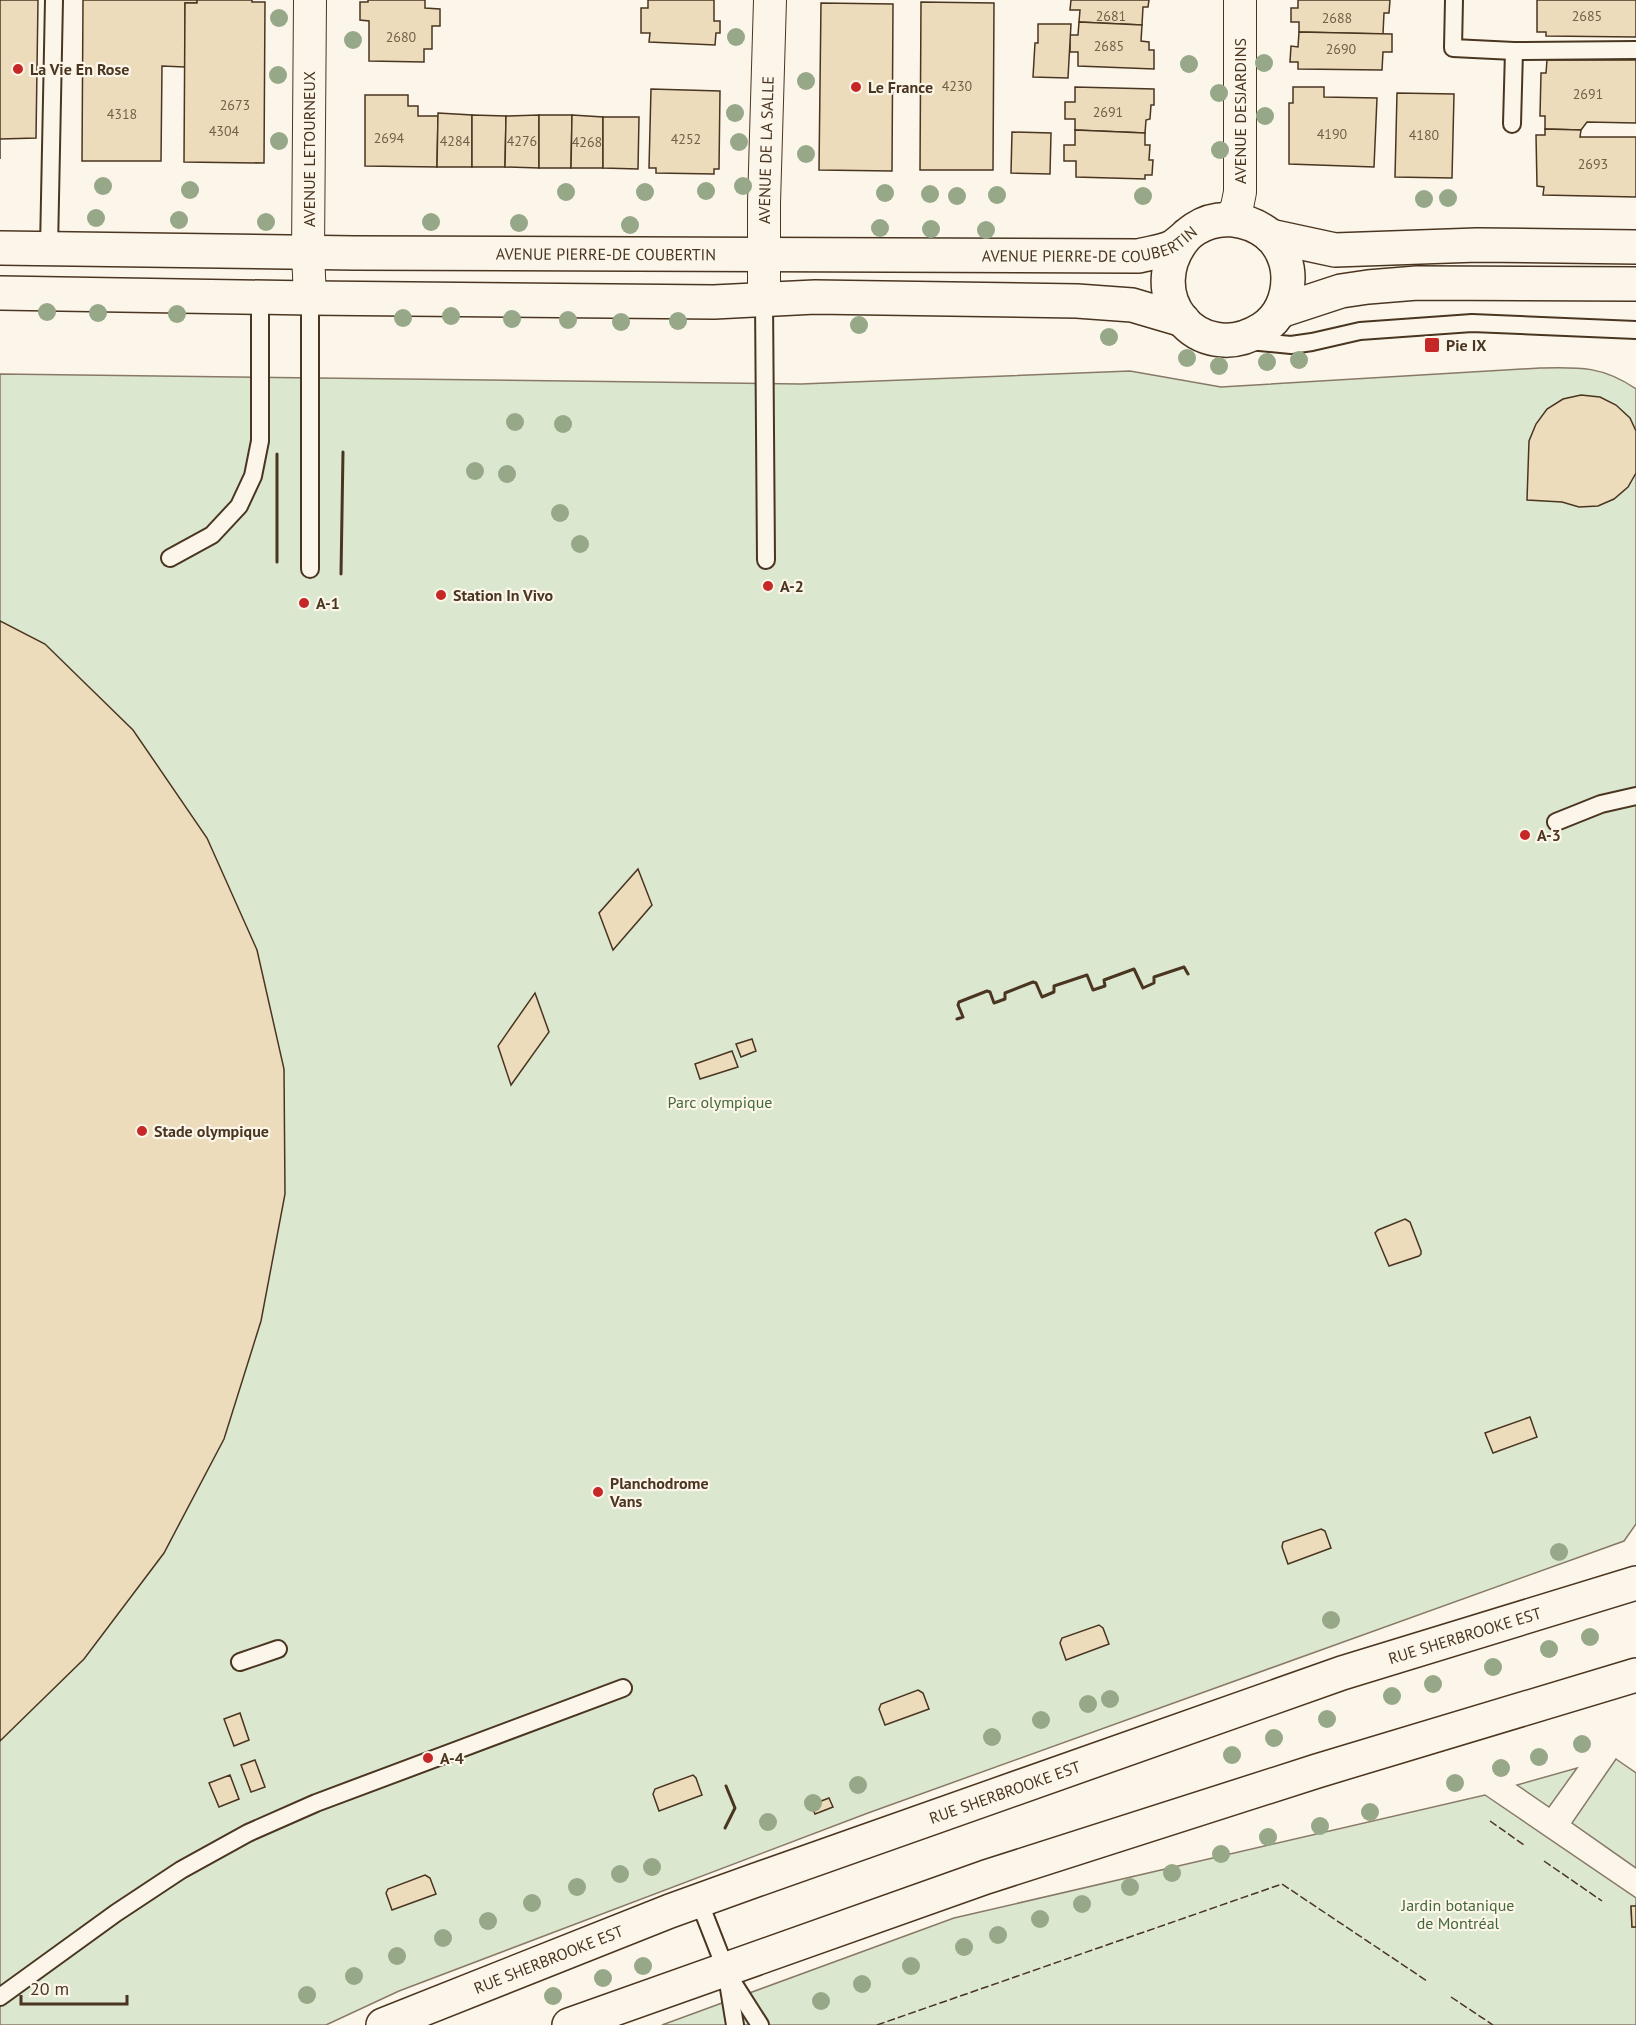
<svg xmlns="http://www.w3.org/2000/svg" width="1636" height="2025" viewBox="0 0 1636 2025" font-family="'PT Sans',sans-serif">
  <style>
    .green { fill: #dce7d0; stroke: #887966; stroke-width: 1.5 }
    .building { fill: #ecdcbc; stroke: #4a3520; stroke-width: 1.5 }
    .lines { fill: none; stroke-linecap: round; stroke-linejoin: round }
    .service-casing { stroke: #4a3520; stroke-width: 20 }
    .minor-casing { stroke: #4a3520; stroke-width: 34 }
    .tertiary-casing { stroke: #4a3520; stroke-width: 36 }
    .primary-casing { stroke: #4a3520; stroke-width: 36 }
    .service { stroke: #fbf6e9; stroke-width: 16 }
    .minor { stroke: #fbf6e9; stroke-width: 32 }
    .tertiary { stroke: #fbf6e9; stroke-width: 33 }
    .primary { stroke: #fbf6e9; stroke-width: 33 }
    .fence { stroke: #4a3520; stroke-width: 1.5; stroke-dasharray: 8 3; stroke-linecap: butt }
    .wall { stroke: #4a3520; stroke-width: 3 }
    .tree { fill: #96a887 }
    .poi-dot { fill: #c62828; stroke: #fbf6e9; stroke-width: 2 }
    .labels { text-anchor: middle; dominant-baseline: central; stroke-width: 4.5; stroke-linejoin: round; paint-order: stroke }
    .number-label { font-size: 14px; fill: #725f47 }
    .poi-label { font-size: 16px; font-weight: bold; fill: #4a3520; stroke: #fbf6e9; text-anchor: start }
    .street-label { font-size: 16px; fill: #4a3520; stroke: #fbf6e9 }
    .park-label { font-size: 16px; fill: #436837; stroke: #fbf6e9 }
  </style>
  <rect width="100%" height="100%" fill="#fbf6e9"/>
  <g class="green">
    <path d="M1540 368C1579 367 1603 366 1636 389V1524L1624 1541 868 1813 399 1991 326 2025H0V374L801 384 1130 371 1221 387Z"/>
    <polygon points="1616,1759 1636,1773 1636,1868 1572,1823"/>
    <polygon points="1577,1768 1549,1807 1517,1785"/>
    <polygon points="1485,1795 1636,1898 1636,1906 1631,1907 1632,1927 1636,1927 1636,2025 662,2025 954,1918"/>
  </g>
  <g class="building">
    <polygon points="0,0 38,0 36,138 0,139 0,159"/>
    <polygon points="83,0 197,0 197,3 185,3 185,67 162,66 161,161 82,161"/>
    <polygon points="197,0 252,0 252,2 265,2 264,163 184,162 185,3 197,3"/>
    <polygon points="368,0 425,0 425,8 440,9 440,26 432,26 432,49 424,49 424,62 369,61 369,21 360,20 360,2 368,2"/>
    <polygon points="648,0 714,0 714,21 720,21 720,33 716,33 715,45 649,42 650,33 641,33 641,8 648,8"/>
    <polygon points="1071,0 1149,0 1148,7 1143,7 1142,25 1079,22 1080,10 1070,10"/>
    <polygon points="1298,0 1390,0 1389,13 1384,13 1383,34 1299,32 1299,22 1291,22 1291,8 1298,8"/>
    <polygon points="1537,0 1636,0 1636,37 1546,36 1546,32 1537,32"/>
    <polygon points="921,2 994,3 993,170 920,170"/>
    <polygon points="821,3 893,4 892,171 819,170"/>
    <polygon points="1079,22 1142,25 1141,41 1149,42 1149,50 1154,50 1154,69 1078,66 1078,52 1070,52 1070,35 1078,35"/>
    <polygon points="1038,24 1071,24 1068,78 1033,77 1035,43 1038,43"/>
    <polygon points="1299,32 1392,34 1392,52 1383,52 1382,70 1298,69 1298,62 1290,62 1291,46 1298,47"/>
    <polygon points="1547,60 1636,60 1636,123 1587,122 1581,130 1545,129 1545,116 1540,116 1541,73 1546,73"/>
    <polygon points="1075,87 1154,89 1154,105 1151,105 1150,119 1146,120 1145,133 1075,130 1075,119 1065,119 1065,102 1075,102"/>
    <polygon points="1293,87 1324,87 1324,97 1377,98 1374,167 1289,164 1289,103 1293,103"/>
    <polygon points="651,89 720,91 719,169 714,169 714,174 656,173 656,168 649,168"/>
    <polygon points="1397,93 1454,94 1452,178 1395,177"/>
    <polygon points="365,95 408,95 408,106 418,106 418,116 438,116 437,167 365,166"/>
    <polygon points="438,113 472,115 472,167 437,167"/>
    <polygon points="472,115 506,116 505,167 472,167"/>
    <polygon points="539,115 539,168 505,167 506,116"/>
    <polygon points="539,115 572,115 571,168 539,168"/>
    <polygon points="572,115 603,117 603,168 571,168"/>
    <polygon points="603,117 639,117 638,169 603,168"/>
    <polygon points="1545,129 1581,130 1580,137 1636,137 1636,197 1543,195 1544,187 1537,186 1536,135 1545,135"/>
    <polygon points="1075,130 1145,133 1145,145 1150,145 1149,160 1153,160 1152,175 1145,175 1145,179 1076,177 1076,161 1064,161 1064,145 1075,145"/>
    <polygon points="1012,132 1051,133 1050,174 1011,173"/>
    <polygon points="1581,395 1600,397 1616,405 1630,418 1636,431 1636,473 1628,487 1614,499 1598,506 1579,507 1562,502 1527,500 1529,441 1536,424 1547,409 1563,399"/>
    <polygon points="0,621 45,644 133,730 207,838 257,950 284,1069 285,1194 261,1321 224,1439 164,1553 84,1659 0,1741"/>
    <polygon points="638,869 652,905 613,950 599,913"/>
    <polygon points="535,993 549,1032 511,1085 498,1046"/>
    <polygon points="752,1039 756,1051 741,1057 736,1044"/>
    <polygon points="732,1051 738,1067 700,1079 695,1064"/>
    <polygon points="1405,1219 1410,1222 1421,1251 1421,1254 1419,1256 1389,1266 1375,1233 1378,1230"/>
    <polygon points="1530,1417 1537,1437 1493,1453 1485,1433"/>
    <polygon points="1321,1529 1325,1531 1331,1548 1288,1564 1282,1547 1283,1542"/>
    <polygon points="1099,1625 1103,1628 1109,1644 1066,1660 1060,1643 1062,1638"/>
    <polygon points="918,1690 923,1693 929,1709 885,1725 879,1709 881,1704"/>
    <polygon points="240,1713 249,1740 234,1746 224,1719"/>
    <polygon points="255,1760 265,1787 251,1792 241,1765"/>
    <polygon points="230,1775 239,1799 219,1807 209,1783"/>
    <polygon points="693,1775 696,1778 702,1795 659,1811 653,1794 655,1789"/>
    <polygon points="829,1798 833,1807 815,1814 811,1805"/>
    <polygon points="425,1875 430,1878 436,1894 392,1910 386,1893 388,1889"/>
    <polygon points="1631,1906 1636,1906 1636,1927 1632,1927"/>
  </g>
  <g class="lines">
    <defs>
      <g id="service">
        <polyline points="1454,0 1453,48 1514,51 1636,50"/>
        <polyline points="1512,124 1514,51"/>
        <polyline points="49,248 54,0"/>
        <polyline points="764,300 766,560"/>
        <polyline points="1249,341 1291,345 1312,342 1360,331 1472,323 1636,330"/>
        <polyline points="170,558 212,535 239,506 253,476 260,441 260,297"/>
        <polyline points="310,569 310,298"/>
        <polyline points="1556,822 1601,804 1636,796"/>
        <polyline points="240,1662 278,1649"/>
        <polyline points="699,1901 726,1970 735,2025"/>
        <polyline points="730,1978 760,2025"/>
        <polyline points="0,1997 116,1913 181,1870 248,1833 316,1803 623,1688"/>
      </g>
      <g id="minor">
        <polyline points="310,0 308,253 310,298"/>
        <polyline points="1230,219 1237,207 1240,192 1240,0"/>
        <path id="s1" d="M764 300V203L770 0"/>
      </g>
      <g id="tertiary">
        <polyline points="1270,236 1335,250 1477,245 1636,247"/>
        <path id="s2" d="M0 248 354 253 1139 256C1149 253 1161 252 1170 248 1179 244 1187 234 1195 229 1218 214 1247 218 1268 234 1281 245 1288 262 1288 278 1288 298 1280 318 1262 329 1198 369 1136 293 1187 235"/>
        <polyline points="0,293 310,298 714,302 815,297 1077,301 1132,305 1183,320"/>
        <polyline points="1280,311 1341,291 1368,287 1417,283 1636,284"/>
      </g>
      <g id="primary">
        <path id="s3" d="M383 2025 670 1911 756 1880 1342 1673 1636 1583"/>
        <polyline points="569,2025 986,1877 1317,1771 1636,1675"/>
      </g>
    </defs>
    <use href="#service" class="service-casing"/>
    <use href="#minor" class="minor-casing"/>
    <use href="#tertiary" class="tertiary-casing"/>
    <use href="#primary" class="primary-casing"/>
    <use href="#service" class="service"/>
    <use href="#minor" class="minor"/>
    <use href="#tertiary" class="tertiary"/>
    <use href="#primary" class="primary"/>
    <g class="fence">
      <polyline points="1490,1821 1524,1845"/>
      <polyline points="1544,1861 1602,1901"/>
      <polyline points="1451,1997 1493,2025"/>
      <polyline points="877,2025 1282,1884 1427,1981"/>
    </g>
    <g class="wall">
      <polyline points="277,454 277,562"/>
      <polyline points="341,574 343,452"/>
      <polyline points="957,1019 963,1017 958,1005 959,1002 987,991 990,992 994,1003 1005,999 1005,993 1033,982 1036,983 1042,997 1054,992 1054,986 1087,975 1093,990 1105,986 1104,980 1134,969 1143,988 1154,983 1154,977 1184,967 1188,974"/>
      <polyline points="725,1828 735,1808 726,1786"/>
    </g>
  </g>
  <g class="tree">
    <circle cx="279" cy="18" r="9"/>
    <circle cx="736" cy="37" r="9"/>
    <circle cx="353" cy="40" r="9"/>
    <circle cx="1264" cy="63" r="9"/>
    <circle cx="1189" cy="64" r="9"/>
    <circle cx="278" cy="75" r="9"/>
    <circle cx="806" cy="81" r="9"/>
    <circle cx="1219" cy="93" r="9"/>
    <circle cx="735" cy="113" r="9"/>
    <circle cx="1265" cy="116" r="9"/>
    <circle cx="279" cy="141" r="9"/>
    <circle cx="739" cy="142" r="9"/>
    <circle cx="1220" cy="150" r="9"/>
    <circle cx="806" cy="154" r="9"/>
    <circle cx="103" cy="186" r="9"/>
    <circle cx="743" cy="186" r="9"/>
    <circle cx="190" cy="190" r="9"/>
    <circle cx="706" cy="191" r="9"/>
    <circle cx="566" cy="192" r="9"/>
    <circle cx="645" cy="192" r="9"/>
    <circle cx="885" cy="193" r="9"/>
    <circle cx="930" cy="194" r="9"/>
    <circle cx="997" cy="195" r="9"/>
    <circle cx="957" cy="196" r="9"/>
    <circle cx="1143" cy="196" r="9"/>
    <circle cx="1448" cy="198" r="9"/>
    <circle cx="1424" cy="199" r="9"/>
    <circle cx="96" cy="218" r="9"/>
    <circle cx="179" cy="220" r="9"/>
    <circle cx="266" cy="222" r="9"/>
    <circle cx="431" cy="222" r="9"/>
    <circle cx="519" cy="223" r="9"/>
    <circle cx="630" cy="225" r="9"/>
    <circle cx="880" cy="228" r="9"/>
    <circle cx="931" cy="229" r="9"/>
    <circle cx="986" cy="230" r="9"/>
    <circle cx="47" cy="312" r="9"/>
    <circle cx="98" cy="313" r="9"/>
    <circle cx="177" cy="314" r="9"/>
    <circle cx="451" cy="316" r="9"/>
    <circle cx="403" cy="318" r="9"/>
    <circle cx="512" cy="319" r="9"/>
    <circle cx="568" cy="320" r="9"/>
    <circle cx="678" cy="321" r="9"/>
    <circle cx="621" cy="322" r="9"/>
    <circle cx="859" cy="325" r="9"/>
    <circle cx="1109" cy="337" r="9"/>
    <circle cx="1187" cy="358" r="9"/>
    <circle cx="1299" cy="360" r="9"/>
    <circle cx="1267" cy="362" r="9"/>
    <circle cx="1219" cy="366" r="9"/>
    <circle cx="515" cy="422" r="9"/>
    <circle cx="563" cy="424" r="9"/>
    <circle cx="475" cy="471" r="9"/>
    <circle cx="507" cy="474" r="9"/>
    <circle cx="560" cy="513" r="9"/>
    <circle cx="580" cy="544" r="9"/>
    <circle cx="1559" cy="1552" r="9"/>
    <circle cx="1331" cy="1620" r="9"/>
    <circle cx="1590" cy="1637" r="9"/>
    <circle cx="1549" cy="1649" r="9"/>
    <circle cx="1493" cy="1667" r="9"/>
    <circle cx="1433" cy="1684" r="9"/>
    <circle cx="1392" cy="1696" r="9"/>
    <circle cx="1110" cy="1699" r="9"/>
    <circle cx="1088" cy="1704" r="9"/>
    <circle cx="1327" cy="1719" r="9"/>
    <circle cx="1041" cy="1720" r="9"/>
    <circle cx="992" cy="1737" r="9"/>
    <circle cx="1274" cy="1738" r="9"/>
    <circle cx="1582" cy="1744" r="9"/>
    <circle cx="1232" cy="1755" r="9"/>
    <circle cx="1539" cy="1757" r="9"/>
    <circle cx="1501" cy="1768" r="9"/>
    <circle cx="1455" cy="1783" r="9"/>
    <circle cx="858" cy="1785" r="9"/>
    <circle cx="813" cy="1803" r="9"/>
    <circle cx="1370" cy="1812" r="9"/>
    <circle cx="768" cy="1822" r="9"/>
    <circle cx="1320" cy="1826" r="9"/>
    <circle cx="1268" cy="1837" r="9"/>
    <circle cx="1221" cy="1854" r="9"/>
    <circle cx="652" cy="1867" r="9"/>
    <circle cx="1172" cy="1873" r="9"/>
    <circle cx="620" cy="1874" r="9"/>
    <circle cx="577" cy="1887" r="9"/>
    <circle cx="1130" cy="1887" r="9"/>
    <circle cx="532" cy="1903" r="9"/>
    <circle cx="1082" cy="1904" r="9"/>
    <circle cx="1040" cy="1919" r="9"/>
    <circle cx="488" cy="1921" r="9"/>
    <circle cx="998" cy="1935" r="9"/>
    <circle cx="443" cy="1938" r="9"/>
    <circle cx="964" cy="1947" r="9"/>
    <circle cx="397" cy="1956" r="9"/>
    <circle cx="643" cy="1966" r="9"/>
    <circle cx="911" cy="1966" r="9"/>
    <circle cx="354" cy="1976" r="9"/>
    <circle cx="603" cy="1978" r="9"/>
    <circle cx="862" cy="1984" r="9"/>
    <circle cx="307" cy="1995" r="9"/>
    <circle cx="553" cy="1996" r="9"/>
    <circle cx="821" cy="2001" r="9"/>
  </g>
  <g class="poi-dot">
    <circle cx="18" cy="69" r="6"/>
    <circle cx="856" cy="87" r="6"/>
    <rect x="1424" y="337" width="16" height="16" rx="3"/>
    <circle cx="768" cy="586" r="6"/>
    <circle cx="441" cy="595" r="6"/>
    <circle cx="304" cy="603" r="6"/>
    <circle cx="1525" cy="835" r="6"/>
    <circle cx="142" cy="1131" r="6"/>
    <circle cx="598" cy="1492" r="6"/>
    <circle cx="428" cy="1758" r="6"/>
  </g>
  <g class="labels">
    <g class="number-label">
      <text x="1111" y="16">2681</text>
      <text x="1587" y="16">2685</text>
      <text x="1337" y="18">2688</text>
      <text x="401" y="37">2680</text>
      <text x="1109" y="46">2685</text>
      <text x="1341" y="49">2690</text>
      <text x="957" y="86">4230</text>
      <text x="1588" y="94">2691</text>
      <text x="235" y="105">2673</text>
      <text x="1108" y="112">2691</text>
      <text x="122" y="114">4318</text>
      <text x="224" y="131">4304</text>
      <text x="1332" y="134">4190</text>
      <text x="1424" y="135">4180</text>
      <text x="389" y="138">2694</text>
      <text x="686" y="139">4252</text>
      <text x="455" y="141">4284</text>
      <text x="522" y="141">4276</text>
      <text x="587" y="142">4268</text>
      <text x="1593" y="164">2693</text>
    </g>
    <g class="poi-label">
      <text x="30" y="69">La Vie En Rose</text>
      <text x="868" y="87">Le France</text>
      <text x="1446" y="345">Pie IX</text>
      <text x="780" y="586">A-2</text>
      <text x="453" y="595">Station In Vivo</text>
      <text x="316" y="603">A-1</text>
      <text x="1537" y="835">A-3</text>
      <text x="154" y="1131">Stade olympique</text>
      <text x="610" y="1483">Planchodrome<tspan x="610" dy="18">Vans</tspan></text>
      <text x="440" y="1758">A-4</text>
    </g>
    <g class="street-label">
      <text transform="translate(1240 111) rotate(-90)">AVENUE DESJARDINS</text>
      <text transform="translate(309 149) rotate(-90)">AVENUE LETOURNEUX</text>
      <text stroke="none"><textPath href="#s1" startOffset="150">AVENUE DE LA SALLE</textPath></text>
      <text stroke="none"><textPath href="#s2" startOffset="1092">AVENUE PIERRE-DE COUBERTIN</textPath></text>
      <text stroke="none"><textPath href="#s2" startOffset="606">AVENUE PIERRE-DE COUBERTIN</textPath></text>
      <text stroke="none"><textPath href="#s3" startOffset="1150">RUE SHERBROOKE EST</textPath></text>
      <text stroke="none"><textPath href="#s3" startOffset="664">RUE SHERBROOKE EST</textPath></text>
      <text stroke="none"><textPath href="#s3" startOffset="178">RUE SHERBROOKE EST</textPath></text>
    </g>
    <g class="park-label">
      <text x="720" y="1102">Parc olympique</text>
      <text x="1458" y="1905">Jardin botanique<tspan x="1458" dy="18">de Montréal</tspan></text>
    </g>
  </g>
  <path d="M21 1995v9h106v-9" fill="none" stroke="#4a3520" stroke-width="3"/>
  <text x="30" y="1995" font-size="18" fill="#4a3520" stroke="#fbf6e9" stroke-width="4.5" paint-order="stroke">20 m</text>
</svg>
